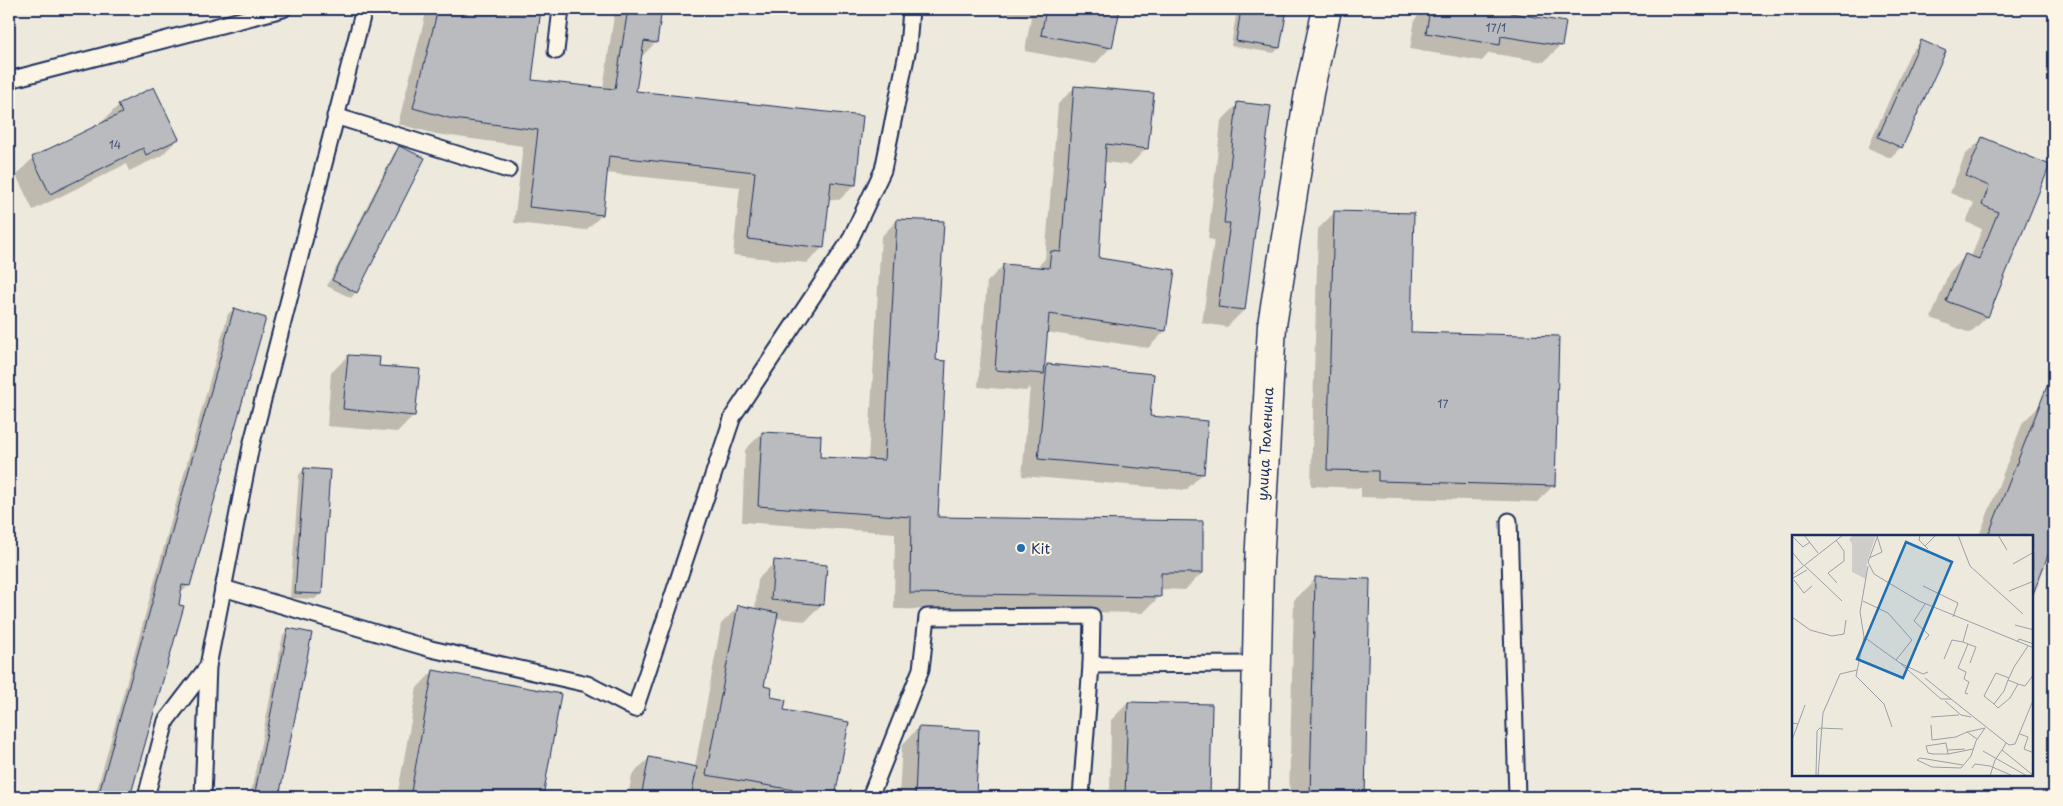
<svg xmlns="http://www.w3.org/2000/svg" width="2063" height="806" viewBox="0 0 2063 806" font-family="'Playpen Sans',sans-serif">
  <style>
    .shadow { fill: #0003 }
    .building { fill: #babbbe; stroke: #1b2f5e }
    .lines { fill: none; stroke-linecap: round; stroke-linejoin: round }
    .service-casing { stroke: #1b2f5e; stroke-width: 19 }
    .secondary-casing { stroke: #1b2f5e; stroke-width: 31 }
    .service { stroke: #fcf5e5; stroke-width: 15 }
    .secondary { stroke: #fcf5e5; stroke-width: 28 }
    .poi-dot { fill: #1f6fb2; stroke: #fcf5e5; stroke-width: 2 }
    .labels { text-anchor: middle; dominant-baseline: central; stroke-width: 4; stroke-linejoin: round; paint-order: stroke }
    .number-label { font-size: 11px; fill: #435276 }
    .street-label { font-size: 14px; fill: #1b2f5e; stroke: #fcf5e5 }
    .poi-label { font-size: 14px; fill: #1b2f5e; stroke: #fcf5e5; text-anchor: start }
    .inset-road { fill: none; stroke: #9a9faa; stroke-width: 1 }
    .view { fill: #1f6fb2; fill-opacity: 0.15; stroke: #1f6fb2; stroke-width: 2.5 }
    .inset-edge { fill: none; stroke: #1b2f5e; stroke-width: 2.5 }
  </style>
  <rect width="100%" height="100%" fill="#eee9dd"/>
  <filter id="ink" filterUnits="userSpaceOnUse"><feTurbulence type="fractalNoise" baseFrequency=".02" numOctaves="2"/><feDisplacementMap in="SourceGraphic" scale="10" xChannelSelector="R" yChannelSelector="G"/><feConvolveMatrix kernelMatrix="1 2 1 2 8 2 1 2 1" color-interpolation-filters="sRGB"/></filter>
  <g filter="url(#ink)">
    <g class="shadow">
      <polygon points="427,9 540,9 530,81 603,89 615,9 661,9 655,43 640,58 635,92 855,185 839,200 828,199 823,247 807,263 733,255 740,187 606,173 602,215 586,230 514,223 523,146 436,134 398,124"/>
      <polygon points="984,9 1118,9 1111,47 1095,64 1025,51 1031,17 984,10"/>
      <polygon points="1237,9 1285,9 1279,48 1274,53 1231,46"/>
      <polygon points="1425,9 1511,9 1510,14 1561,45 1544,62 1489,53 1482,61 1410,49 1415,19"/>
      <polygon points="1922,41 1901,147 1890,158 1868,148 1910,53"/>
      <polygon points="1075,87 1147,148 1130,165 1104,162 1098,259 1165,331 1148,348 1046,332 1043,370 1047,366 1149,417 1202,474 1186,490 1022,476 1030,386 1026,391 978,387 987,282 1004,265 1036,268 1045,259 1058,104"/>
      <polygon points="1238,104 1244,310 1227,327 1202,323 1214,240 1208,239 1221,121"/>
      <polygon points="119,105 178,139 161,156 129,171 126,164 33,210 16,175 33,158 103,124 102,122"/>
      <polygon points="1982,139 2048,166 1987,317 1970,333 1931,318 1949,272 1966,255 1971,257 1982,229 1966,222 1974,203 1950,193 1965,155"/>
      <polygon points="400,147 356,292 351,298 327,286 394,153"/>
      <polygon points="1335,212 1410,333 1554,485 1537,502 1361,497 1361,488 1311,486 1318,229"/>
      <polygon points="897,220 935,362 936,518 1202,573 1185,590 1160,589 1160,596 1143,613 894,609 895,533 742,522 745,450 762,433 819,458 868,460 881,237"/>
      <polygon points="234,309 189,585 183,591 180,591 178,606 183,607 128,797 95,797 228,314"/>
      <polygon points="348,356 378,367 414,416 397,432 327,426 331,373"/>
      <polygon points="2040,406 2054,411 2054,537 2032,595 2032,536 1979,536 2023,422"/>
      <polygon points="304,469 320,594 315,599 290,598 299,475"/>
      <polygon points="775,562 822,604 806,621 775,618 763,688 769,698 783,711 847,723 834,797 721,797 691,792 690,797 628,797 632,775 649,758 695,767 721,624 738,607 755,610 758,579"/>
      <polygon points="1316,578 1369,580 1364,797 1289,797 1294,600"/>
      <polygon points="288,629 310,634 278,797 250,797 283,635"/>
      <polygon points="433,671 560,695 541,797 397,797 417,688"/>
      <polygon points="1128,703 1211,705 1209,797 1110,797 1111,720"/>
      <polygon points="918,728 977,731 975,797 899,797 902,745"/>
    </g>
    <g class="building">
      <polygon points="438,9 541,9 532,80 615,89 628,9 662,9 657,43 644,41 636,91 863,116 856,185 831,182 824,248 748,239 755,172 609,156 603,215 529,207 538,130 453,119 413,108"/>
      <polygon points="1046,9 1120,9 1112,48 1041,35"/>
      <polygon points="1241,9 1287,9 1280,48 1236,41"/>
      <polygon points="1430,9 1512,9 1511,13 1566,22 1562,46 1501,36 1500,45 1426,33"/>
      <polygon points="1921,40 1946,51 1902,148 1878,137"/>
      <polygon points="1074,86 1154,93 1148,149 1106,144 1099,258 1175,270 1166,331 1049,314 1044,374 995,370 1003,264 1049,268 1051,251 1061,252"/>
      <polygon points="154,87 179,139 146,155 143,148 50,194 32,157 122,113 118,104"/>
      <polygon points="1237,102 1271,106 1245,310 1218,307 1230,223 1224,223"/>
      <polygon points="1982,137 2050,165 1988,317 1946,301 1965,254 1979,259 1998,212 1982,205 1989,186 1966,176"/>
      <polygon points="399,146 425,158 357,293 332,280"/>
      <polygon points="1334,211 1414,213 1411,332 1559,336 1555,486 1378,481 1378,471 1327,470"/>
      <polygon points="897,219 944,221 936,360 946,361 938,517 1203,521 1203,573 1161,573 1161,597 910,593 911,517 758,506 762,432 821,435 820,457 884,460"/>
      <polygon points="234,308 266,318 190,586 182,585 179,605 184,606 130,797 98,797"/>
      <polygon points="348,355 380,357 379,366 420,369 415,416 343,409"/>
      <polygon points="1047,364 1154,374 1150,416 1208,421 1204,474 1038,459"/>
      <polygon points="2053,371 2054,540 2033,594 2032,536 1988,536"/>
      <polygon points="304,468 330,470 322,594 295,593"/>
      <polygon points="774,560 827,565 824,605 771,600"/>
      <polygon points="1315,577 1370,579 1365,797 1310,797"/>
      <polygon points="738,605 778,613 764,686 772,688 771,697 786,700 784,710 849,722 835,797 706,775"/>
      <polygon points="288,628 312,633 279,797 254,797"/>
      <polygon points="433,670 561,694 543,797 410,797"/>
      <polygon points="1128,702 1212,704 1210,797 1125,797"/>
      <polygon points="918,727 979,730 976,797 915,797"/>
      <polygon points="649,757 697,767 691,797 641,797"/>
    </g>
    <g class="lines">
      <defs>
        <g id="service">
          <polyline points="556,51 561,9"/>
          <polyline points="9,80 283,9"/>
          <polyline points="335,116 508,170"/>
          <polyline points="1509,521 1517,797"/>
          <polyline points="223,588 431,649 587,684 635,709 733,416 849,242 883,170 908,48 911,9"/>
          <polyline points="146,797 166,721 208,666"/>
          <polyline points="203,797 208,666 251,446 364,9"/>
          <polyline points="870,797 921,669 927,617 1092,616 1091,665 1256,664"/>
          <polyline points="1081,797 1091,665"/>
        </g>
        <polyline id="secondary" points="1254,797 1259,564 1272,325 1309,93 1327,9"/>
      </defs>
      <use href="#service" class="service-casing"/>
      <use href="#secondary" class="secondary-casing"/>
      <use href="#service" class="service"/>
      <use href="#secondary" class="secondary"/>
    </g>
  </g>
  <circle class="poi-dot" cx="1021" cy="548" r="5"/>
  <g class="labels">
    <g class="number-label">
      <text x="1496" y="27">17/1</text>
      <text x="115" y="144">14</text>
      <text x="1443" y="403">17</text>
    </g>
    <g class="street-label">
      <text transform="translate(1265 444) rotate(-87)">улица Тюленина</text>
    </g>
    <g class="poi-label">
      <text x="1031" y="548">Kit</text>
    </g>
  </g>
  <g transform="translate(1792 535)">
    <rect width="241" height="241" fill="#eee9dd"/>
    <path d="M62 0H84L75 27 74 44 60 37V9L57 4Z" fill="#cfcdca"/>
    <path class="inset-road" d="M12 0 26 18M86 0 76 27 82 39 127 66 242 113M128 0 127 5 136 14M166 0 178 31 231 79M206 0 215 15M0 1 11 12 18 7M44 5 52 16V26L36 38 45 48M133 11 144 0M0 17 11 30M77 23 90 17 85 1M221 29 242 17M12 30 50 66M76 31 68 77 72 102 108 128 131 139 136 137M0 40 51 0M1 43 15 35M2 45 12 58 20 51M131 51 166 68 161 82M217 56 242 46M71 66 96 78 120 105 104 125M133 69 122 86 137 100 133 105M0 82 18 95 40 101 52 99 54 85M223 90 242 95M72 102 64 141 92 169 100 192M225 107 227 104 242 109M176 109 184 112 178 128M152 124 160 105 171 107M108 128 149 164H159L217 210 223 209 242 163M133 143 159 164M216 145 226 149 218 163 206 173 202 169 212 156 216 145 217 143 222 132 236 111M226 149 233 151 242 139M176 159 173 158 177 147 172 144 174 137 166 133 176 109 171 107 176 89M153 166 169 180 179 182M202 169 192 161 204 138 217 143M139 182 167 180M0 188 6 189 0 205M6 189 13 170M139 190 140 205 164 202 175 197M228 199 236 202 232 214 242 218M185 204 175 197 193 193M214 208 210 215 242 241M156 215 173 214M191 216 235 241M156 219 154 208 134 211 136 218 141 219H156L181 214M171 230 128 223 125 225 140 232 169 233 179 221 184 206 193 193M180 233 183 229 198 231 221 241M24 241 25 196 28 193 51 194M26 241 31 178 48 139 65 135M198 241 203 225 210 215"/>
    <path class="view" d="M114 7 160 27 111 143 65 124Z"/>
    <rect width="241" height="241" class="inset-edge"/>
  </g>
  <rect width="2063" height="806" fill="none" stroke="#fcf5e5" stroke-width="30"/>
  <rect x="15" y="15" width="2033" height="776" fill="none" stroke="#1b2f5e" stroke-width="2" filter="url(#ink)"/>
</svg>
